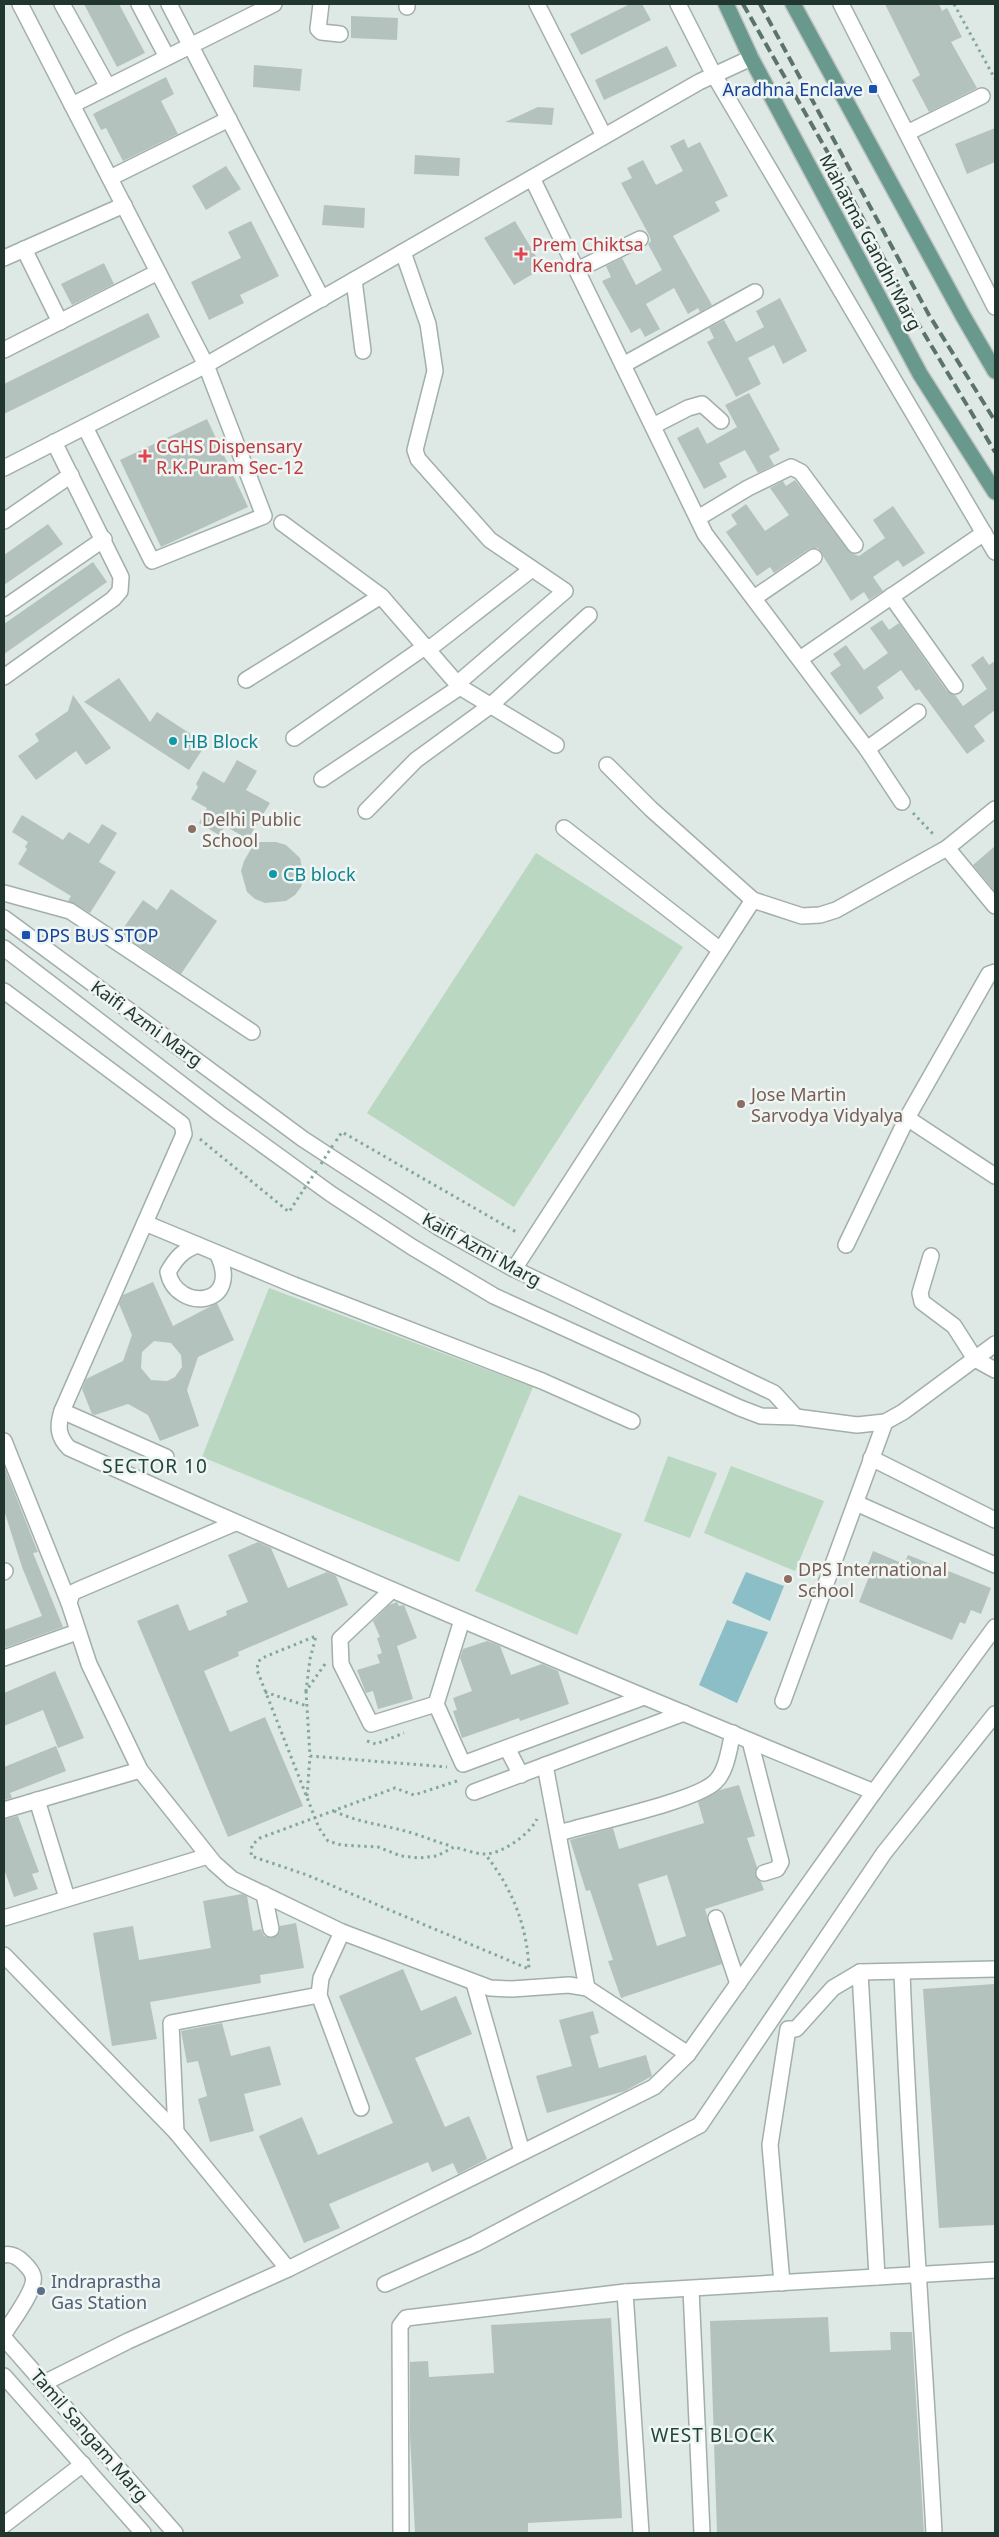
<svg xmlns="http://www.w3.org/2000/svg" width="999" height="2537" viewBox="0 0 999 2537" font-family="'Noto Sans',sans-serif">
  <style>
    .green { fill: #b9d7c1 }
    .water { fill: #8cbec8 }
    .building { fill: #b4c2bd; fill-rule: evenodd }
    .lines { fill: none; stroke-linecap: round; stroke-linejoin: round }
    .minor-casing { stroke: #a2afaa; stroke-width: 18 }
    .major-casing { stroke: #bdc3c1; stroke-width: 18 }
    .path { stroke: #82a89c; stroke-width: 3; stroke-dasharray: 2.5 4; stroke-linecap: butt }
    .minor { stroke: #fff; stroke-width: 15 }
    .major { stroke: #68998c; stroke-width: 15 }
    .rail { stroke: #5c726c; stroke-width: 4; stroke-dasharray: 10 5; stroke-linecap: butt }
    .path-bridge { stroke: #82a89c; stroke-width: 3; stroke-dasharray: 2.5 4; stroke-linecap: butt }
    .transit-dot { fill: #1a4fb4; stroke: #eef5f2; stroke-width: 2 }
    .health-dot { fill: #e0444e; stroke: #eef5f2; stroke-width: 2 }
    .culture-dot { fill: #0f9aa8; stroke: #eef5f2; stroke-width: 2 }
    .education-dot { fill: #8d6e63; stroke: #eef5f2; stroke-width: 2 }
    .service-dot { fill: #5c6f8a; stroke: #eef5f2; stroke-width: 2 }
    .labels { text-anchor: middle; dominant-baseline: central; stroke-width: 5; stroke-linejoin: round; paint-order: stroke }
    .transit-label { font-size: 18px; fill: #164399; stroke: #eef5f2; text-anchor: end }
    .street-label { font-size: 18px; fill: #223630; stroke: #eef5f2 }
    .health-label { font-size: 18px; fill: #be3a42; stroke: #eef5f2; text-anchor: start }
    .culture-label { font-size: 18px; fill: #0d838f; stroke: #eef5f2; text-anchor: start }
    .education-label { font-size: 18px; fill: #785e54; stroke: #eef5f2; text-anchor: start }
    .service-label { font-size: 18px; fill: #4e5e75; stroke: #eef5f2; text-anchor: start }
    .neighbourhood-label { font-size: 19px; letter-spacing: 1px; fill: #20453c; stroke: #eef5f2 }
  </style>
  <rect width="100%" height="100%" fill="#dee8e4"/>
  <g class="green">
    <polygon points="536,853 683,947 514,1207 367,1113"/>
    <polygon points="269,1288 533,1387 459,1562 202,1457"/>
    <polygon points="668,1456 717,1473 690,1538 644,1521"/>
    <polygon points="731,1466 824,1501 795,1571 704,1533"/>
    <polygon points="519,1495 622,1534 577,1635 475,1591"/>
  </g>
  <g class="water">
    <polygon points="746,1572 784,1586 770,1621 732,1603"/>
    <polygon points="727,1620 768,1632 737,1703 699,1685"/>
  </g>
  <g class="building">
    <polygon points="84,4 119,4 145,53 117,67"/>
    <polygon points="630,4 642,4 651,20 581,55 570,34"/>
    <polygon points="885,4 939,4 942,11 947,8 962,37 951,42 977,88 929,112 912,80 920,75"/>
    <polygon points="351,16 398,18 397,40 351,38"/>
    <polygon points="667,46 677,66 604,100 595,80"/>
    <polygon points="254,65 302,69 300,91 253,87"/>
    <polygon points="166,77 174,94 161,101 178,134 123,161 106,128 101,130 93,114"/>
    <polygon points="538,107 554,108 552,125 505,122"/>
    <polygon points="995,128 995,162 967,174 955,144"/>
    <polygon points="684,139 688,148 700,142 728,196 715,202 720,211 673,236 712,305 700,312 698,308 688,314 674,288 646,304 660,329 645,337 640,328 631,333 602,281 611,277 606,266 622,258 636,285 662,270 648,244 651,241 649,235 621,183 632,178 627,168 643,160 656,185 683,171 670,146"/>
    <polygon points="415,155 460,158 459,176 414,174"/>
    <polygon points="226,166 241,189 206,210 192,186"/>
    <polygon points="324,205 365,208 364,228 322,225"/>
    <polygon points="251,221 279,276 240,295 244,303 209,320 191,282 241,258 228,232"/>
    <polygon points="515,221 543,268 514,285 484,238"/>
    <polygon points="104,263 114,284 72,305 61,284"/>
    <polygon points="780,298 807,351 783,364 774,345 748,358 761,384 736,397 707,342 714,338 709,328 724,320 736,342 764,327 756,311"/>
    <polygon points="148,313 160,337 4,414 4,384"/>
    <polygon points="749,393 780,450 769,456 774,465 758,473 745,450 719,463 727,477 704,489 677,438 698,427 707,444 737,427 725,405"/>
    <polygon points="207,419 248,507 161,547 120,460"/>
    <polygon points="795,480 851,553 859,556 885,538 873,520 893,506 925,553 903,567 898,560 873,577 883,591 869,600 864,592 851,601 818,548 809,549 774,573 770,567 757,576 726,532 737,524 731,515 746,504 765,531 789,515 770,488 783,481 786,486"/>
    <polygon points="48,524 63,544 4,585 4,555"/>
    <polygon points="93,562 107,582 4,654 4,624"/>
    <polygon points="882,620 889,630 899,623 947,691 955,695 963,706 987,689 971,665 983,656 989,665 995,661 995,710 974,726 985,741 967,754 919,689 916,691 901,670 877,687 884,698 860,715 830,673 841,665 833,654 846,645 864,670 888,653 870,628"/>
    <polygon points="119,678 150,722 157,712 206,744 189,770 84,702"/>
    <polygon points="73,695 111,748 86,765 76,751 36,780 18,756 39,741 35,734 68,711"/>
    <polygon points="237,760 257,771 246,790 270,803 248,839 225,826 219,835 199,823 207,808 191,799 198,787 196,784 203,771 224,783"/>
    <polygon points="22,815 63,840 69,832 89,844 102,824 117,833 99,862 116,872 90,913 68,901 71,896 18,864 27,849 25,847 28,842 12,832"/>
    <polygon points="255,842 276,842 286,845 300,858 304,877 301,887 295,895 286,901 265,903 255,899 247,892 241,871 244,861"/>
    <polygon points="995,846 995,892 973,865"/>
    <polygon points="171,889 217,921 181,974 120,933 143,900 157,910"/>
    <path d="M153 1282 173 1326 217 1303 234 1340 198 1357 187 1390 199 1426 160 1441 148 1415 128 1404 95 1415 92 1414 82 1389 86 1379 123 1361 132 1335 119 1304 123 1295ZM154 1341 171 1343 181 1355 182 1367 175 1377 167 1381 151 1380 141 1368 142 1352Z"/>
    <polygon points="4,1466 37,1550 38,1552 33,1553 63,1627 4,1648 4,1630 42,1616 22,1567 4,1510"/>
    <polygon points="258,1542 271,1548 288,1588 327,1572 336,1576 348,1605 238,1652 239,1656 204,1671 230,1732 265,1717 303,1806 228,1837 137,1621 178,1604 189,1631 227,1615 226,1611 248,1602 228,1555"/>
    <polygon points="873,1551 904,1564 908,1555 991,1588 981,1614 971,1610 965,1624 960,1622 952,1640 859,1602 870,1574 865,1572"/>
    <polygon points="397,1602 399,1606 404,1605 417,1638 397,1646 413,1699 378,1709 373,1691 366,1693 357,1670 380,1663 377,1655 382,1653 377,1638 380,1637 373,1621 389,1605"/>
    <polygon points="487,1641 500,1646 511,1675 542,1664 558,1671 569,1704 520,1721 519,1718 462,1738 453,1711 457,1710 453,1698 472,1691 460,1658 463,1649"/>
    <polygon points="55,1671 84,1738 58,1748 43,1710 4,1726 4,1693"/>
    <polygon points="56,1746 66,1771 10,1793 12,1798 4,1800 4,1767"/>
    <path d="M739 1785 755 1836 747 1838 757 1867 755 1875 761 1882 764 1890 705 1909 722 1964 621 1998 608 1961 613 1960 590 1890 586 1891 570 1840 613 1828 619 1849 704 1823 698 1802 720 1790ZM667 1875 686 1936 657 1946 638 1884Z"/>
    <polygon points="18,1816 39,1872 32,1874 38,1889 14,1897 4,1869 4,1819"/>
    <polygon points="242,1894 247,1896 253,1931 261,1929 264,1936 272,1938 280,1932 280,1926 296,1923 304,1968 260,1975 261,1983 150,2002 157,2039 112,2046 93,1933 133,1926 139,1960 211,1948 203,1901"/>
    <polygon points="403,1969 421,2011 456,1996 472,2034 415,2058 445,2127 469,2116 487,2159 458,2174 453,2163 432,2172 428,2162 329,2204 340,2228 304,2243 259,2136 302,2117 318,2155 393,2123 339,1996"/>
    <polygon points="995,1984 995,2225 939,2228 923,1989"/>
    <polygon points="593,2011 599,2033 590,2036 599,2068 646,2055 652,2076 625,2091 547,2113 536,2076 572,2066 559,2020"/>
    <polygon points="222,2023 231,2056 270,2046 281,2085 244,2094 254,2131 210,2142 198,2099 207,2096 198,2061 187,2063 181,2031"/>
    <polygon points="828,2317 830,2352 891,2350 890,2332 912,2332 924,2533 717,2533 710,2321"/>
    <polygon points="611,2318 622,2518 528,2523 528,2533 415,2533 410,2436 410,2362 428,2361 429,2377 494,2373 491,2325"/>
  </g>
  <g class="lines">
    <defs>
      <g id="minor">
        <polyline points="20,4 206,365 264,516 152,561 85,427"/>
        <polyline points="62,4 108,87"/>
        <polyline points="139,4 167,57"/>
        <polyline points="169,4 322,299"/>
        <polyline points="321,4 318,29 321,32 340,34"/>
        <polyline points="537,4 604,136"/>
        <polyline points="678,4 714,75 995,552"/>
        <polyline points="841,4 995,307"/>
        <polyline points="407,7 407,4"/>
        <polyline points="72,105 274,4"/>
        <polyline points="907,133 982,96"/>
        <polyline points="110,178 229,119"/>
        <polyline points="532,178 705,534 867,749 902,802"/>
        <polyline points="24,249 60,322"/>
        <polyline points="403,252 428,324 435,371 415,450 418,459 490,540 565,591 458,683"/>
        <polyline points="4,258 124,205"/>
        <polyline points="577,270 640,239"/>
        <polyline points="354,280 363,351"/>
        <polyline points="4,350 158,272"/>
        <polyline points="623,365 755,292"/>
        <polyline points="653,426 688,408 702,404 721,421"/>
        <polyline points="4,468 206,365 699,82 751,58"/>
        <polyline points="698,518 748,488 791,467 801,472 855,545"/>
        <polyline points="4,521 71,475"/>
        <polyline points="282,523 381,596 460,687 556,745"/>
        <polyline points="891,596 955,686"/>
        <polyline points="754,598 814,557"/>
        <polyline points="4,608 104,539"/>
        <polyline points="429,649 532,569"/>
        <polyline points="800,659 984,533"/>
        <polyline points="4,677 113,599 120,591 121,577 54,442"/>
        <polyline points="246,680 381,596"/>
        <polyline points="294,738 426,646"/>
        <polyline points="867,749 918,712"/>
        <polyline points="607,765 651,809 753,900 802,916 820,915 836,910 947,848 995,809"/>
        <polyline points="322,779 460,687"/>
        <polyline points="366,811 416,760 490,706 589,615"/>
        <polyline points="564,828 719,949"/>
        <polyline points="947,848 995,906"/>
        <polyline points="4,893 70,911 252,1032"/>
        <polyline points="4,918 303,1139 438,1227 514,1269 774,1393 796,1417"/>
        <polyline points="4,948 219,1113 331,1194 412,1247 494,1296 740,1408 761,1416 796,1417 857,1425 885,1422 903,1412 995,1344"/>
        <path d="M4 991 182 1124 184 1134 62 1411C57 1426 58 1437 69 1448 335 1568 604 1681 874 1792L688 2054 654 2087 288 2269 128 2341 44 2383"/>
        <polyline points="907,1118 995,1176"/>
        <polyline points="145,1223 294,1285 542,1381 632,1421"/>
        <path d="M198 1245C183 1250 176 1258 168 1272 176 1313 244 1307 217 1253"/>
        <polyline points="846,1245 907,1118 989,974 995,972"/>
        <polyline points="931,1256 920,1293 922,1302 954,1326 975,1359 995,1370"/>
        <polyline points="514,1269 753,900"/>
        <polyline points="62,1411 166,1457"/>
        <polyline points="4,1441 69,1603"/>
        <polyline points="871,1458 995,1520"/>
        <polyline points="856,1503 995,1565"/>
        <polyline points="235,1523 78,1590 72,1593 69,1603 89,1664 140,1770 214,1863 232,1879 342,1932 490,1988 512,1989 569,1985 587,1988 688,2054"/>
        <polyline points="4,1572 5,1571"/>
        <polyline points="392,1590 340,1639 341,1664 371,1724 436,1704"/>
        <polyline points="462,1620 436,1704 463,1764 644,1697"/>
        <polyline points="4,1658 77,1632"/>
        <polyline points="783,1701 885,1422"/>
        <polyline points="750,1741 781,1862 777,1869 764,1873"/>
        <polyline points="507,1748 521,1775"/>
        <polyline points="545,1765 587,1988"/>
        <polyline points="474,1792 684,1713"/>
        <polyline points="874,1792 995,1627"/>
        <polyline points="37,1800 67,1898"/>
        <polyline points="4,1810 140,1770"/>
        <path d="M559 1833C591 1823 698 1801 716 1781 727 1770 729 1748 733 1733"/>
        <polyline points="264,1894 271,1929"/>
        <polyline points="4,1918 208,1856"/>
        <polyline points="716,1918 738,1984"/>
        <polyline points="342,1932 321,1978 319,1995 361,2108"/>
        <polyline points="4,1955 176,2132 288,2269"/>
        <polyline points="860,1972 877,2277"/>
        <path d="M902 1972C909 2159 924 2346 934 2533"/>
        <polyline points="474,1983 522,2152"/>
        <polyline points="176,2132 171,2023 319,1995"/>
        <path d="M4 2255C12 2253 18 2257 24 2263 28 2267 32 2271 33 2276 37 2289 11 2322 4 2334"/>
        <polyline points="782,2283 770,2145 788,2029 796,2029 833,1988 860,1972 995,1969"/>
        <polyline points="385,2284 475,2244 700,2125 884,1853 995,1714"/>
        <polyline points="691,2289 702,2533"/>
        <polyline points="625,2292 641,2533"/>
        <polyline points="4,2338 175,2533"/>
        <polyline points="4,2376 143,2533"/>
        <polyline points="4,2525 83,2464"/>
        <polyline points="401,2533 400,2326 406,2318 625,2292 995,2270"/>
      </g>
      <g id="major">
        <polyline points="726,4 751,58 920,374 995,492"/>
        <polyline points="793,4 963,316 995,371"/>
      </g>
    </defs>
    <use href="#minor" class="minor-casing"/>
    <use href="#major" class="major-casing"/>
    <g class="path">
      <polyline points="954,4 995,79"/>
      <polyline points="913,813 935,836"/>
      <polyline points="200,1139 289,1212 302,1192"/>
      <polyline points="336,1141 342,1132 518,1233"/>
      <path d="M325 1664 306 1691 310 1659 316 1636 262 1658 258 1662 257 1670 319 1828 328 1841 341 1845 378 1847 401 1856 419 1858 437 1856 454 1847C463 1849 475 1854 485 1854 502 1854 530 1834 537 1819"/>
      <polyline points="306,1691 310,1756 447,1767"/>
      <polyline points="265,1692 307,1706"/>
      <polyline points="367,1741 376,1744 404,1733"/>
      <path d="M457 1781 414 1795 395 1788 260 1838 252 1845 251 1856 307 1875 529 1969C527 1925 512 1888 485 1854"/>
      <polyline points="307,1796 310,1756"/>
      <path d="M334 1811C359 1823 386 1825 412 1833 426 1837 438 1843 452 1846"/>
    </g>
    <use href="#minor" class="minor"/>
    <use href="#major" class="major"/>
    <g class="rail">
      <polyline points="743,4 836,167 916,320 995,452"/>
      <polyline points="760,4 929,315 995,421"/>
    </g>
    <g class="path-bridge">
      <polyline points="321,1164 333,1145"/>
      <polyline points="304,1189 317,1170"/>
    </g>
  </g>
  <g class="transit-dot">
    <rect x="868" y="84" width="10" height="10" rx="2.5"/>
    <rect x="21" y="930" width="10" height="10" rx="2.5"/>
  </g>
  <g class="health-dot">
    <path d="M518.5 246.5h5v5h5v5h-5v5h-5v-5h-5v-5h5z"/>
    <path d="M142.5 448.5h5v5h5v5h-5v5h-5v-5h-5v-5h5z"/>
  </g>
  <g class="culture-dot">
    <circle cx="173" cy="741" r="5"/>
    <circle cx="273" cy="874" r="5"/>
  </g>
  <g class="education-dot">
    <circle cx="192" cy="829" r="5"/>
    <circle cx="741" cy="1104" r="5"/>
    <circle cx="788" cy="1579" r="5"/>
  </g>
  <circle class="service-dot" cx="41" cy="2291" r="5"/>
  <g class="labels">
    <g class="transit-label">
      <text x="863" y="89">Aradhna Enclave</text>
      <text x="36" y="935" text-anchor="start">DPS BUS STOP</text>
    </g>
    <g class="street-label">
      <text transform="translate(871 242) rotate(62)">Mahatma Gandhi Marg</text>
      <text transform="translate(147 1023) rotate(36)">Kaifi Azmi Marg</text>
      <text transform="translate(482 1249) rotate(29)">Kaifi Azmi Marg</text>
      <text transform="translate(90 2435) rotate(49)">Tamil Sangam Marg</text>
    </g>
    <g class="health-label">
      <text x="532" y="244">Prem Chiktsa<tspan x="532" dy="21">Kendra</tspan></text>
      <text x="156" y="446">CGHS Dispensary<tspan x="156" dy="21">R.K.Puram Sec-12</tspan></text>
    </g>
    <g class="culture-label">
      <text x="183" y="741">HB Block</text>
      <text x="283" y="874">CB block</text>
    </g>
    <g class="education-label">
      <text x="202" y="819">Delhi Public<tspan x="202" dy="21">School</tspan></text>
      <text x="751" y="1094">Jose Martin<tspan x="751" dy="21">Sarvodya Vidyalya</tspan></text>
      <text x="798" y="1569">DPS International<tspan x="798" dy="21">School</tspan></text>
    </g>
    <g class="service-label">
      <text x="51" y="2281">Indraprastha<tspan x="51" dy="21">Gas Station</tspan></text>
    </g>
    <g class="neighbourhood-label">
      <text x="155" y="1466">SECTOR 10</text>
      <text x="713" y="2435">WEST BLOCK</text>
    </g>
  </g>
  <rect width="999" height="2537" fill="none" stroke="#223630" stroke-width="10"/>
</svg>
